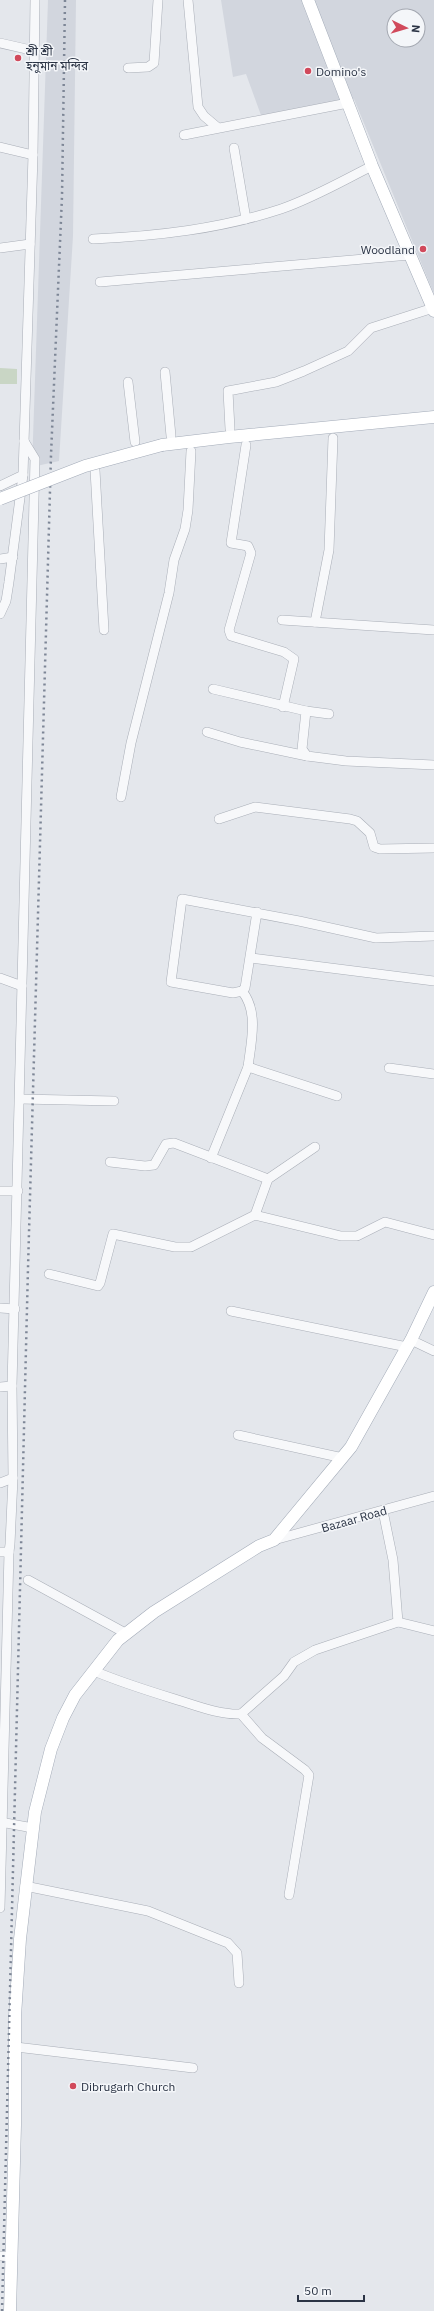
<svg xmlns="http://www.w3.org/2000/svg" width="434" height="2311" viewBox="0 0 434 2311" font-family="'IBM Plex Sans','Noto Sans Bengali',sans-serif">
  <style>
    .built { fill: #d2d6de; fill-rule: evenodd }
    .green { fill: #c9d6c5 }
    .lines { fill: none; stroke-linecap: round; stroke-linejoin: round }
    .minor-casing { stroke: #a9aeb7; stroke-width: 10 }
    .major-casing { stroke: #a3abb8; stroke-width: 13 }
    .minor { stroke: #f7f8fa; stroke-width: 9 }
    .major { stroke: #fff; stroke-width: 12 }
    .rail { stroke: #7d8696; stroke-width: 2.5; stroke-dasharray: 2 4; stroke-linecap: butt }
    .major-bridge-casing { stroke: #a3abb8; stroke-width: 13; stroke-linecap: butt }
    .major-bridge { stroke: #fff; stroke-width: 12 }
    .poi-dot { fill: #d1495b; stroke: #f4f6f9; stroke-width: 1.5 }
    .labels { text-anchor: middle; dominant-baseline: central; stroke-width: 3; stroke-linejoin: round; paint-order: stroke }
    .poi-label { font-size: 12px; fill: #2b3445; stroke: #f4f6f9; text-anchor: start }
    .street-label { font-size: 12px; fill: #2b3445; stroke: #f4f6f9 }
  </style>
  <rect width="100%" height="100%" fill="#e4e7ec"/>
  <g class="built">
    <polygon points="48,0 76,0 73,236 59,461 32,467"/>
    <path d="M221 0H434V294L354 99 262 118 246 74 233 77ZM394 16H418V40H394Z"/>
  </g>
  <polygon class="green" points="0,368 17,369 17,384 0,384"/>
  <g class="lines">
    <defs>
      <g id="minor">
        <polyline points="188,0 198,107 204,116 217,127"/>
        <polyline points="0,43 35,51"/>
        <polyline points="128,68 148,67 154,63 158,0"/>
        <polyline points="184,135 348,103"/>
        <polyline points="0,147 33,155"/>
        <polyline points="234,148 246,219"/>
        <path d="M93 239C157 236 220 229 281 209 313 198 342 181 372 166"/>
        <polyline points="0,248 30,244"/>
        <polyline points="100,282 410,255"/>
        <polyline points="165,372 171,436"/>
        <polyline points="128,382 135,442"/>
        <polyline points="230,429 228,391 276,382 304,371 348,351 371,328 433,308"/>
        <polyline points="246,445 231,543 248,546 251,553 229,630 231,636 284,652 294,659 283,707"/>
        <polyline points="95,470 104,630"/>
        <polyline points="0,486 23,475 33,155 35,0"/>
        <polyline points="0,559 13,557"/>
        <polyline points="0,614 6,601 9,582 23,475"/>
        <polyline points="282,620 434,630"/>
        <polyline points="315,622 329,550 333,438"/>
        <polyline points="213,689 306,711 302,749 307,756 346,761 434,765"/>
        <polyline points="306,711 329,714"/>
        <polyline points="207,732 240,742 307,756"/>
        <polyline points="121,797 131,743 169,593 174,560 185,529 188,510 191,451"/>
        <polyline points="219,819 255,807 350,819 357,821 370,833 374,847 380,849 434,848"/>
        <polyline points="257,912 245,988 242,991 233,993 171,982 182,899 299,921 376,938 434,936"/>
        <polyline points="251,958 434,981"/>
        <polyline points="0,978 22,986"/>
        <path d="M242 991C259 1012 251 1042 248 1067L337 1096"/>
        <polyline points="389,1068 434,1074"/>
        <polyline points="20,1099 114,1101"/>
        <polyline points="211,1158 248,1067"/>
        <polyline points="110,1162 145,1166 154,1165 166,1144 174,1143 268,1179 255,1215"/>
        <polyline points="268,1179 315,1147"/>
        <polyline points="0,1191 18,1191"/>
        <polyline points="49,1274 98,1286 100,1283 113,1234 175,1247 191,1247 255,1215 341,1236 357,1236 385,1222 434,1235"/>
        <polyline points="0,1308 15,1309"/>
        <polyline points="231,1311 407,1347"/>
        <polyline points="411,1340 434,1351"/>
        <polyline points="0,1387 12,1386"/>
        <polyline points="238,1435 343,1458"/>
        <polyline points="0,1483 13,1478"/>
        <polyline points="383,1511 393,1560 398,1622"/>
        <polyline points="274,1540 434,1496"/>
        <polyline points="0,1552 9,1552 10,1544 13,1478 12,1386 35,459 24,441"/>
        <polyline points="28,1580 127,1634"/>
        <path d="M94 1671C122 1683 152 1692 181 1701 200 1707 221 1715 241 1714"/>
        <polyline points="0,1822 33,1828"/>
        <polyline points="25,1886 148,1911 228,1943 237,1953 239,1983"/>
        <polyline points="289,1895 309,1775 305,1770 262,1738 241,1714 284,1676 294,1662 315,1650 398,1622 434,1631"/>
        <polyline points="0,1908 9,1552"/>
        <polyline points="16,2047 193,2068"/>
        <polyline points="0,2256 12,2257"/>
      </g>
      <g id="major">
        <polyline points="308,0 372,166 434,311"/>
        <polyline points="162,445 229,437 434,417"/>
        <polyline points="10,2311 15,2125 15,2016 20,1939 35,1812 51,1749 63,1718 75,1695 118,1640 154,1612 259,1546 274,1540 351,1447 411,1340 434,1292"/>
      </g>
    </defs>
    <use href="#minor" class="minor-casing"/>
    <use href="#major" class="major-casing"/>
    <use href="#minor" class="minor"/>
    <use href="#major" class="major"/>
    <polyline class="rail" points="2,2311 28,1268 51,455 62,196 65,0"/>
    <defs>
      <polyline id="major-bridge" points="0,499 85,466 162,445"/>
    </defs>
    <use href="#major-bridge" class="major-bridge-casing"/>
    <use href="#major-bridge" class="major-bridge"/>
  </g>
  <g class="poi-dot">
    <circle cx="18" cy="58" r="4"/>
    <circle cx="308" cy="71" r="4"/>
    <circle cx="423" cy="249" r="4"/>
    <circle cx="73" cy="2086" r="4"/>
  </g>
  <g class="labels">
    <g class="poi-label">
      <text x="26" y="51">শ্রী শ্রী<tspan x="26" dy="14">হনুমান মন্দির</tspan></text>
      <text x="316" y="71">Domino's</text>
      <text x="415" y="249" text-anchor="end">Woodland</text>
      <text x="81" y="2086">Dibrugarh Church</text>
    </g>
    <g class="street-label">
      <text transform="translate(354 1519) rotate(-16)">Bazaar Road</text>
    </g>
  </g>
  <g transform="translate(406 28) rotate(95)"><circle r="19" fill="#f4f6f9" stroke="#a4a8b1"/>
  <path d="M0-3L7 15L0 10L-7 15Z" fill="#d1495b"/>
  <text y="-6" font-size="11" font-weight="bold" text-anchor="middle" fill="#2b3445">N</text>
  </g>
  <path d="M298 2295v6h66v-6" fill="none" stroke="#2b3445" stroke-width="2"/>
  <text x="304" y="2295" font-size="12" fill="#2b3445" stroke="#f4f6f9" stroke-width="3" paint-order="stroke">50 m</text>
</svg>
